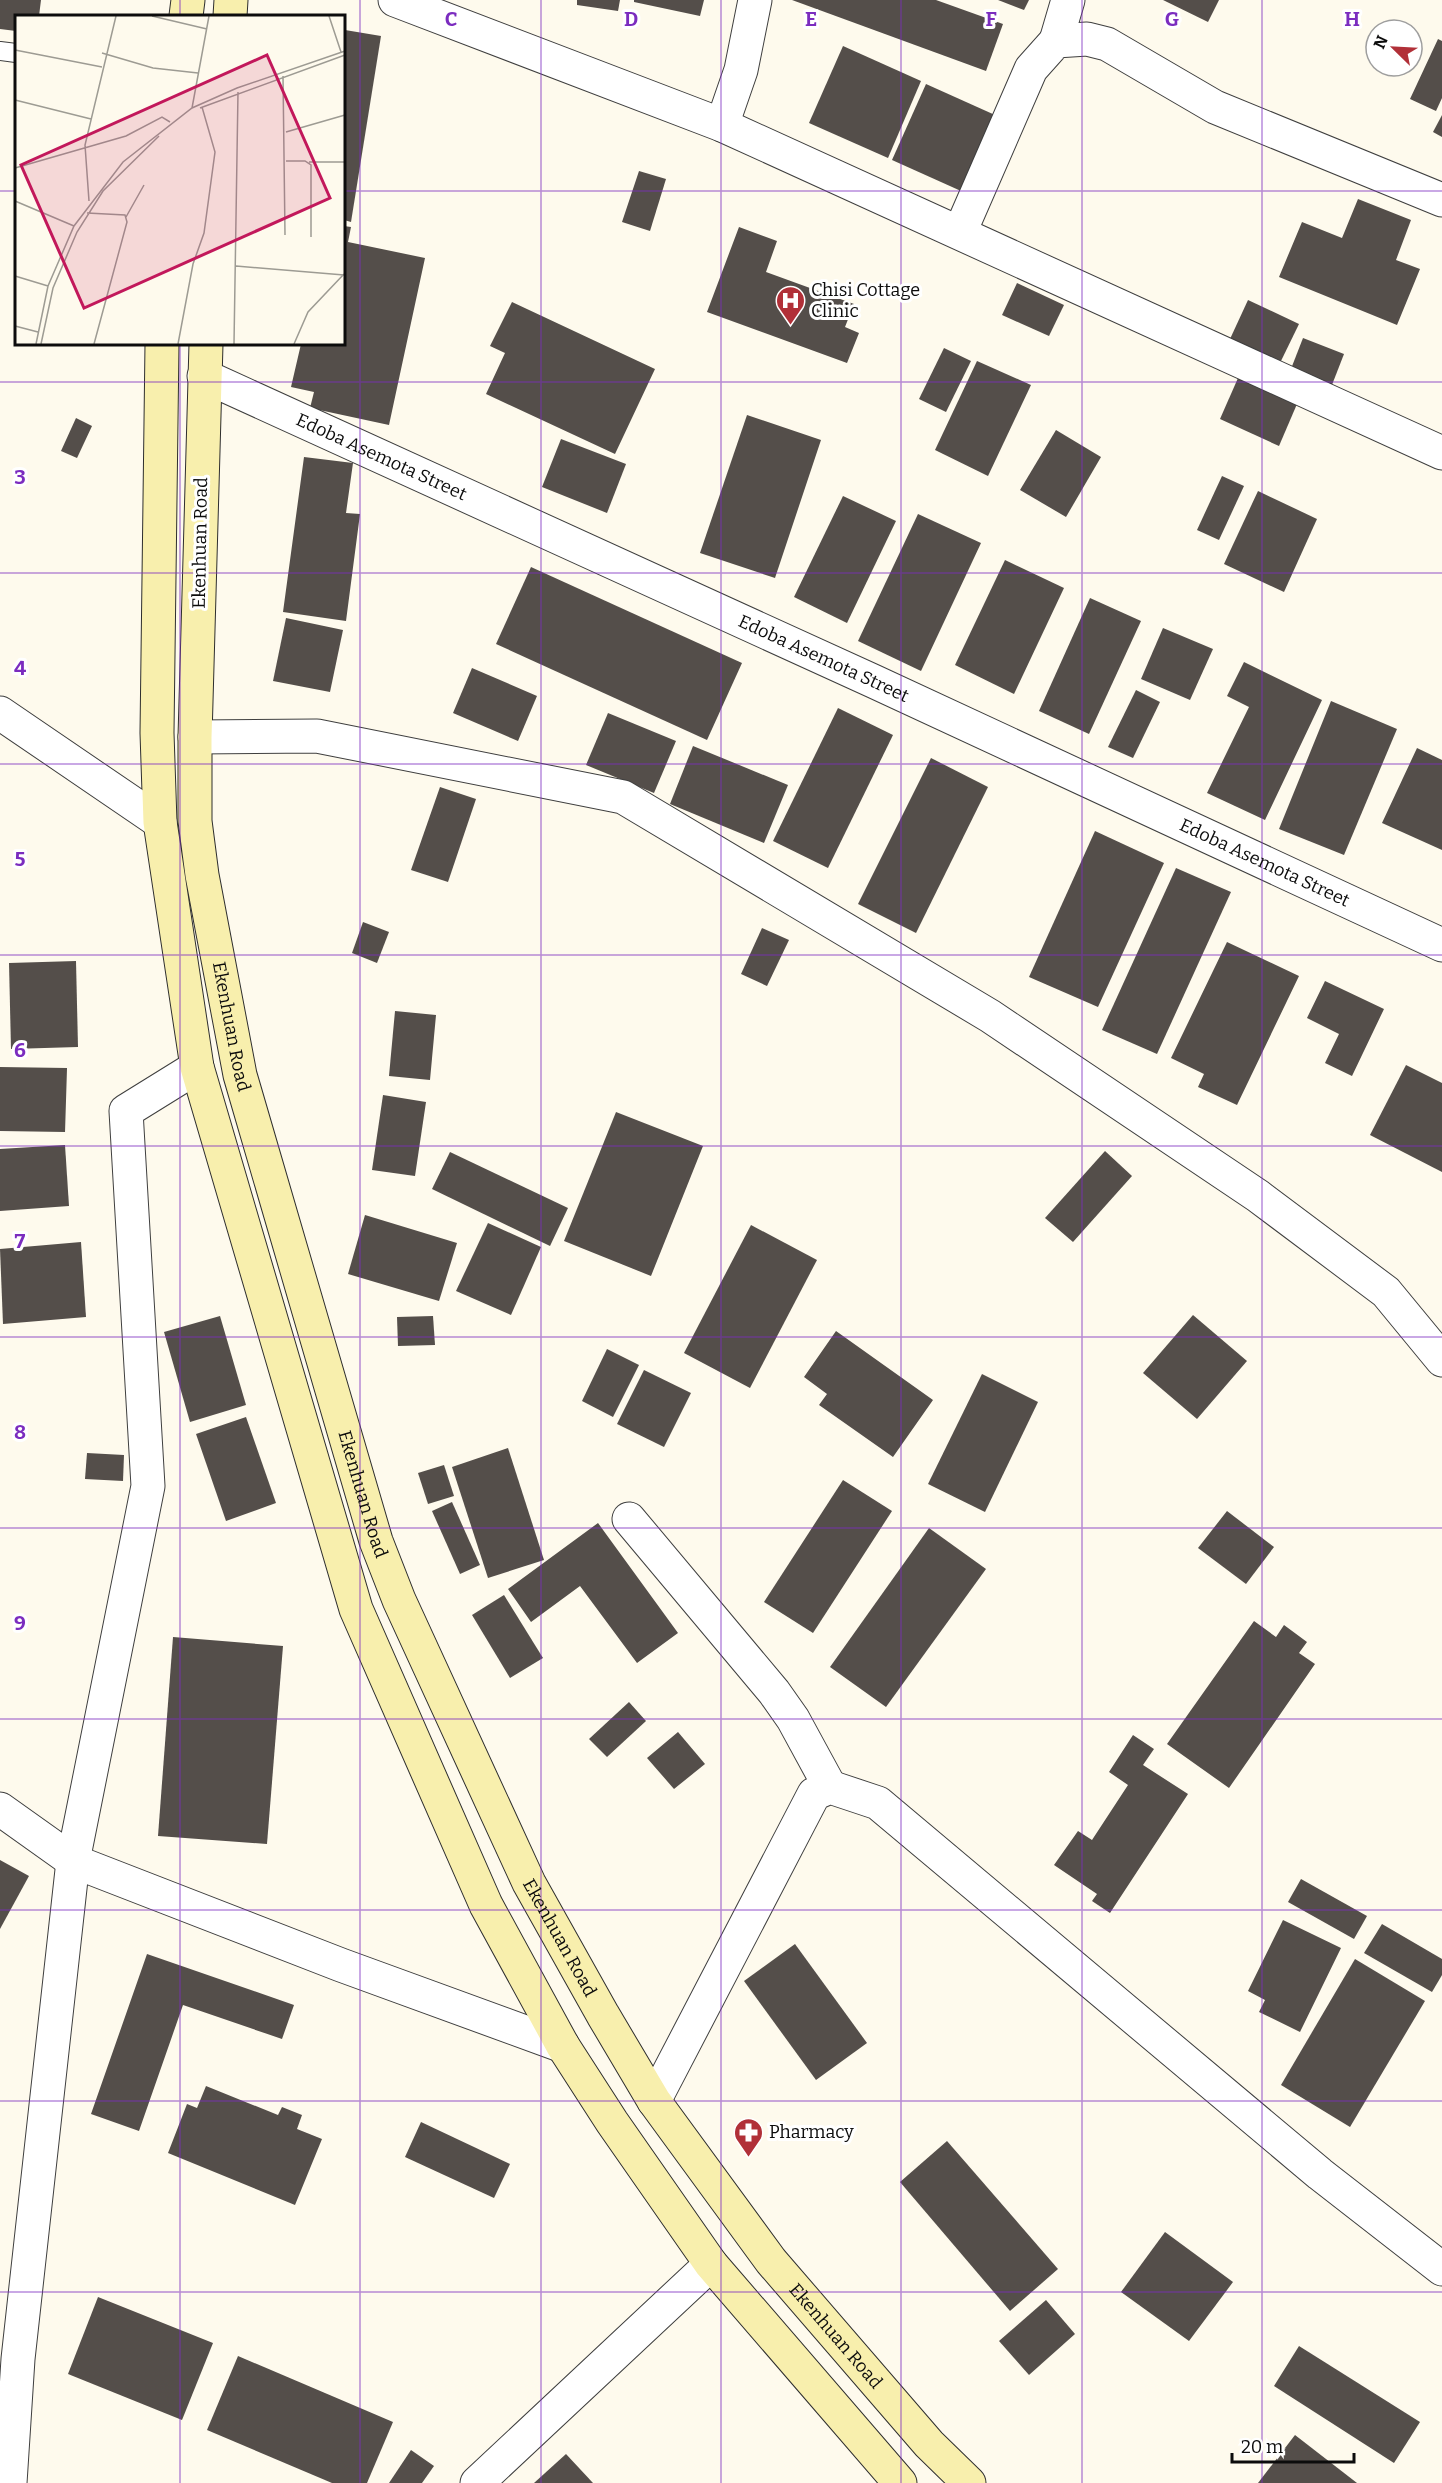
<svg xmlns="http://www.w3.org/2000/svg" width="1442" height="2483" viewBox="0 0 1442 2483" font-family="Bitter,serif">
  <style>
    .building { fill: #544e4a }
    .lines { fill: none; stroke-linecap: round; stroke-linejoin: round }
    .service-casing { stroke: #3f3f3f; stroke-width: 20 }
    .minor-casing { stroke: #3f3f3f; stroke-width: 35 }
    .secondary-casing { stroke: #2e2e2e; stroke-width: 35 }
    .service { stroke: #fff; stroke-width: 18 }
    .minor { stroke: #fff; stroke-width: 33 }
    .secondary { stroke: #f8efad; stroke-width: 33 }
    .grid { fill: none; stroke: #7b2cbf; stroke-width: 1.5; stroke-opacity: 0.55 }
    .labels { text-anchor: middle; dominant-baseline: central; stroke-width: 6; stroke-linejoin: round; paint-order: stroke }
    .poi-label { font-size: 18px; fill: #0c0c0c; stroke: #fff; text-anchor: start }
    .street-label { font-size: 18px; fill: #0c0c0c; stroke: #fff }
    .inset-road { fill: none; stroke: #9d9b93; stroke-width: 1.5 }
    .view { fill: #c2185b; fill-opacity: 0.15; stroke: #c2185b; stroke-width: 3 }
    .inset-edge { fill: none; stroke: #0c0c0c; stroke-width: 3 }
    .grid-label { font-size: 20px; text-anchor: middle; font-weight: bold; fill: #7b2cbf; stroke: #fff; stroke-width: 6; stroke-linejoin: round; paint-order: stroke }
  </style>
  <rect width="100%" height="100%" fill="#fefaed"/>
  <g class="building">
    <polygon points="0,0 41,0 39,16 16,16 16,31 0,29"/>
    <polygon points="577,0 620,0 618,11 577,5"/>
    <polygon points="634,0 704,0 700,16 634,2"/>
    <polygon points="792,0 936,0 1003,24 986,71"/>
    <polygon points="998,0 1029,0 1024,10"/>
    <polygon points="1163,0 1219,0 1208,22"/>
    <polygon points="345,30 381,36 351,222 344,220"/>
    <polygon points="1438,39 1442,41 1442,98 1436,111 1410,99"/>
    <polygon points="843,46 921,81 888,158 809,123"/>
    <polygon points="926,84 995,115 961,191 892,160"/>
    <polygon points="1442,115 1442,137 1433,132"/>
    <polygon points="639,171 666,179 650,231 622,222"/>
    <polygon points="1358,199 1411,220 1396,260 1420,269 1397,325 1279,277 1302,222 1342,238"/>
    <polygon points="344,226 351,227 348,242 425,258 389,425 310,408 314,392 291,387 301,344 344,344"/>
    <polygon points="739,227 777,241 766,272 854,304 845,327 859,333 847,363 707,312"/>
    <polygon points="1017,283 1064,305 1049,336 1002,315"/>
    <polygon points="1248,300 1299,324 1280,363 1230,339"/>
    <polygon points="512,302 655,369 615,454 486,394 505,353 490,346"/>
    <polygon points="1303,338 1344,354 1330,390 1289,374"/>
    <polygon points="944,348 971,361 946,412 919,399"/>
    <polygon points="977,361 1031,385 988,476 935,450"/>
    <polygon points="1238,378 1297,404 1279,446 1220,419"/>
    <polygon points="747,415 821,440 775,578 700,553"/>
    <polygon points="76,418 92,426 77,458 61,451"/>
    <polygon points="1056,430 1101,457 1066,517 1020,490"/>
    <polygon points="561,439 626,464 607,513 542,487"/>
    <polygon points="304,457 353,463 346,513 360,514 346,621 283,612"/>
    <polygon points="1222,476 1244,486 1219,540 1197,530"/>
    <polygon points="1258,491 1317,519 1284,592 1224,564"/>
    <polygon points="843,496 896,521 847,623 794,597"/>
    <polygon points="918,514 981,543 921,671 858,641"/>
    <polygon points="1005,560 1064,588 1014,694 955,665"/>
    <polygon points="531,567 742,663 707,740 496,644"/>
    <polygon points="1090,598 1141,621 1089,734 1039,711"/>
    <polygon points="286,618 343,630 330,692 273,681"/>
    <polygon points="1163,628 1213,649 1190,700 1141,679"/>
    <polygon points="1244,662 1322,700 1265,820 1207,793 1249,707 1227,696"/>
    <polygon points="472,668 537,696 518,741 453,713"/>
    <polygon points="1136,690 1160,702 1133,758 1108,747"/>
    <polygon points="1331,701 1397,729 1344,855 1279,829"/>
    <polygon points="838,708 893,735 828,868 773,841"/>
    <polygon points="608,713 676,741 654,793 586,765"/>
    <polygon points="693,746 788,785 764,843 670,804"/>
    <polygon points="1417,748 1442,760 1442,850 1382,823"/>
    <polygon points="931,758 988,787 916,933 858,904"/>
    <polygon points="440,787 476,799 448,882 411,870"/>
    <polygon points="1095,831 1164,863 1098,1007 1029,977"/>
    <polygon points="1176,868 1231,892 1157,1054 1102,1030"/>
    <polygon points="363,922 389,932 377,963 352,953"/>
    <polygon points="762,928 789,940 767,986 741,974"/>
    <polygon points="1227,942 1299,976 1237,1105 1198,1087 1204,1074 1171,1058"/>
    <polygon points="76,961 78,1047 11,1049 9,963"/>
    <polygon points="1325,981 1384,1009 1352,1076 1325,1063 1339,1034 1307,1018"/>
    <polygon points="395,1011 436,1015 430,1080 389,1076"/>
    <polygon points="1406,1065 1442,1083 1442,1172 1370,1135"/>
    <polygon points="0,1067 67,1068 65,1132 0,1131"/>
    <polygon points="383,1095 426,1102 415,1176 372,1170"/>
    <polygon points="616,1112 703,1146 651,1276 564,1241"/>
    <polygon points="65,1145 69,1206 0,1211 0,1149"/>
    <polygon points="1105,1151 1132,1176 1073,1242 1045,1218"/>
    <polygon points="450,1152 568,1208 550,1246 432,1189"/>
    <polygon points="365,1215 457,1243 439,1301 348,1274"/>
    <polygon points="488,1223 541,1247 511,1315 456,1291"/>
    <polygon points="751,1225 817,1260 750,1388 684,1353"/>
    <polygon points="81,1242 86,1317 3,1324 0,1249"/>
    <polygon points="1193,1315 1247,1361 1197,1419 1143,1373"/>
    <polygon points="220,1316 246,1405 190,1422 164,1332"/>
    <polygon points="433,1316 435,1345 398,1346 397,1317"/>
    <polygon points="836,1331 933,1400 893,1457 819,1405 827,1394 804,1377"/>
    <polygon points="607,1349 639,1365 613,1417 582,1401"/>
    <polygon points="644,1370 691,1393 664,1447 617,1424"/>
    <polygon points="982,1374 1038,1402 985,1512 928,1484"/>
    <polygon points="246,1417 276,1503 226,1521 196,1434"/>
    <polygon points="508,1448 544,1560 488,1578 452,1467"/>
    <polygon points="87,1453 124,1455 123,1481 85,1479"/>
    <polygon points="444,1465 454,1496 428,1504 418,1473"/>
    <polygon points="843,1480 892,1511 813,1633 764,1602"/>
    <polygon points="452,1502 480,1565 460,1574 432,1511"/>
    <polygon points="1227,1511 1274,1547 1246,1584 1198,1548"/>
    <polygon points="598,1523 678,1633 637,1663 580,1586 531,1622 508,1589"/>
    <polygon points="929,1528 986,1569 886,1707 830,1667"/>
    <polygon points="504,1595 543,1658 510,1678 472,1615"/>
    <polygon points="1254,1621 1276,1637 1284,1625 1307,1642 1299,1653 1315,1664 1229,1788 1167,1744"/>
    <polygon points="173,1637 283,1646 267,1844 158,1836"/>
    <polygon points="629,1702 646,1721 607,1757 589,1739"/>
    <polygon points="678,1732 705,1764 674,1789 647,1758"/>
    <polygon points="1133,1735 1154,1749 1143,1765 1188,1794 1110,1913 1092,1901 1097,1894 1054,1865 1078,1831 1092,1840 1128,1785 1109,1772"/>
    <polygon points="0,1860 29,1876 0,1929"/>
    <polygon points="1301,1879 1367,1916 1354,1939 1288,1902"/>
    <polygon points="1283,1920 1341,1948 1300,2032 1259,2012 1265,2000 1248,1991"/>
    <polygon points="1382,1924 1442,1959 1442,1975 1432,1992 1364,1953"/>
    <polygon points="795,1944 867,2043 816,2080 744,1981"/>
    <polygon points="147,1954 294,2005 282,2039 183,2005 139,2131 91,2114"/>
    <polygon points="1355,1959 1425,2001 1350,2127 1281,2085"/>
    <polygon points="206,2086 278,2115 282,2107 302,2115 297,2129 322,2139 295,2205 168,2153 187,2104 197,2108"/>
    <polygon points="421,2122 510,2164 494,2198 405,2157"/>
    <polygon points="947,2141 1058,2269 1010,2311 900,2182"/>
    <polygon points="1165,2232 1233,2282 1189,2341 1121,2292"/>
    <polygon points="98,2297 213,2343 182,2420 68,2374"/>
    <polygon points="1046,2300 1075,2334 1029,2375 999,2341"/>
    <polygon points="1299,2346 1420,2422 1394,2463 1274,2386"/>
    <polygon points="238,2356 393,2422 367,2483 332,2483 207,2430"/>
    <polygon points="1295,2435 1357,2483 1258,2483"/>
    <polygon points="411,2450 434,2466 422,2483 389,2483"/>
    <polygon points="566,2454 593,2483 534,2483"/>
  </g>
  <g class="lines">
    <defs>
      <polyline id="service" points="0,51 16,53"/>
      <g id="minor">
        <polyline points="395,0 722,125 1442,453"/>
        <polyline points="1056,41 1068,0"/>
        <polyline points="722,125 741,70 755,0"/>
        <polyline points="960,232 1031,69 1056,41 1087,39 1107,44 1215,107 1442,200"/>
        <path id="s1" d="M204 376 873 681 1442 945"/>
        <polyline points="0,713 160,822"/>
        <polyline points="195,737 317,736 623,797 990,1016 1258,1196 1386,1292 1442,1360"/>
        <polyline points="629,1519 774,1692 793,1719 830,1787"/>
        <polyline points="0,1809 73,1861 341,1965 563,2046"/>
        <polyline points="654,2101 814,1794 830,1787 878,1803 1320,2174 1442,2269"/>
        <polyline points="10,2483 18,2359 73,1861 148,1486 126,1111 197,1067"/>
        <polyline points="477,2483 711,2264"/>
      </g>
      <g id="secondary">
        <polyline points="186,16 188,0"/>
        <polyline points="230,16 231,0"/>
        <polyline points="162,344 157,733 160,822 197,1067 356,1609 486,1905 563,2046 612,2122 711,2264 900,2483"/>
        <path id="s2" d="M206 344 195 737V821L202 875 240 1075 376 1541 399 1600 529 1883 603 2015 654 2101 771 2261 929 2444 969 2483"/>
      </g>
    </defs>
    <use href="#service" class="service-casing"/>
    <use href="#minor" class="minor-casing"/>
    <use href="#secondary" class="secondary-casing"/>
    <use href="#service" class="service"/>
    <use href="#minor" class="minor"/>
    <use href="#secondary" class="secondary"/>
  </g>
  <path class="grid" d="M180 0V16M360 0V2483M541 0V2483M721 0V2483M901 0V2483M1082 0V2483M1262 0V2483M0 191H16M344 191H1442M180 344V2483M0 382H1442M0 573H1442M0 764H1442M0 955H1442M0 1146H1442M0 1337H1442M0 1528H1442M0 1719H1442M0 1910H1442M0 2101H1442M0 2292H1442"/>
  <defs>
    <symbol id="hospital-pin" viewBox="-11 -11 22 30"><path d="M0 17L-7.5 6A9.5 9.5 0 1 1 7.5 6Z" fill="#b13038" stroke="#fff"/><path d="M-5-5h3v3.5h4V-5h3V5h-3V1.5h-4V5h-3Z" fill="#fff"/></symbol>
    <symbol id="pharmacy-pin" viewBox="-11 -11 22 30"><path d="M0 17L-7.5 6A9.5 9.5 0 1 1 7.5 6Z" fill="#b13038" stroke="#fff"/><path d="M-2-6h4v4h4v4h-4v4h-4v-4h-4v-4h4Z" fill="#fff"/></symbol>
  </defs>
  <g fill-rule="evenodd">
    <use href="#hospital-pin" x="774" y="284" width="33" height="45"/>
    <use href="#pharmacy-pin" x="732" y="2116" width="33" height="45"/>
  </g>
  <g class="labels">
    <g class="poi-label">
      <text x="811" y="290">Chisi Cottage<tspan x="811" dy="21">Clinic</tspan></text>
      <text x="769" y="2132">Pharmacy</text>
    </g>
    <g class="street-label">
      <text stroke="none"><textPath href="#s1" startOffset="195">Edoba Asemota Street</textPath></text>
      <text transform="translate(200 543) rotate(-89)">Ekenhuan Road</text>
      <text stroke="none"><textPath href="#s1" startOffset="681">Edoba Asemota Street</textPath></text>
      <text stroke="none"><textPath href="#s1" startOffset="1167">Edoba Asemota Street</textPath></text>
      <text stroke="none"><textPath href="#s2" startOffset="686">Ekenhuan Road</textPath></text>
      <text stroke="none"><textPath href="#s2" startOffset="1172">Ekenhuan Road</textPath></text>
      <text stroke="none"><textPath href="#s2" startOffset="1658">Ekenhuan Road</textPath></text>
      <text stroke="none"><textPath href="#s2" startOffset="2144">Ekenhuan Road</textPath></text>
    </g>
  </g>
  <g transform="translate(15 15)">
    <rect width="330" height="330" fill="#fefaed"/>
    <path class="inset-road" d="M137 1 192 14M314 1 326 37M0 35 87 52M87 38 138 53 183 58M268 61 270 220M0 85 76 104M177 93 194 1M185 93 330 40M271 117 330 100M271 146H290L296 150V222M294 147H330M0 153 111 121 147 102 155 107M0 186 59 211M74 186 70 130 101 1M72 198 110 200 112 207 79 329M111 202 129 170M221 251 329 260M0 261 33 271M0 311 23 317M21 329 33 271 59 211 108 147 177 93 222 73 330 36M26 329 38 273 62 217 88 176 144 121M163 329 178 249 189 218 200 137 187 92M219 329 223 77M279 329 293 297 329 259"/>
    <path class="view" d="M252 40 315 183 69 293 6 150Z"/>
    <rect width="330" height="330" class="inset-edge"/>
  </g>
  <g class="grid-label">
    <text x="451" y="26">C</text>
    <text x="631" y="26">D</text>
    <text x="811" y="26">E</text>
    <text x="991" y="26">F</text>
    <text x="1172" y="26">G</text>
    <text x="1352" y="26">H</text>
    <text x="20" y="484">3</text>
    <text x="20" y="675">4</text>
    <text x="20" y="866">5</text>
    <text x="20" y="1057">6</text>
    <text x="20" y="1248">7</text>
    <text x="20" y="1439">8</text>
    <text x="20" y="1630">9</text>
  </g>
  <g transform="translate(1394 48) rotate(294)"><circle r="28" fill="#ffffff" stroke="#9e9e9e" stroke-width="1.5"/>
  <path d="M0-4.5L10 22L0 15L-10 22Z" fill="#b13038"/>
  <text y="-9" font-size="16" font-weight="bold" text-anchor="middle" fill="#0c0c0c">N</text>
  </g>
  <path d="M1232 2453v9h122v-9" fill="none" stroke="#0c0c0c" stroke-width="3"/>
  <text x="1241" y="2453" font-size="18" fill="#0c0c0c" stroke="#ffffff" stroke-width="4.5" paint-order="stroke">20 m</text>
</svg>
